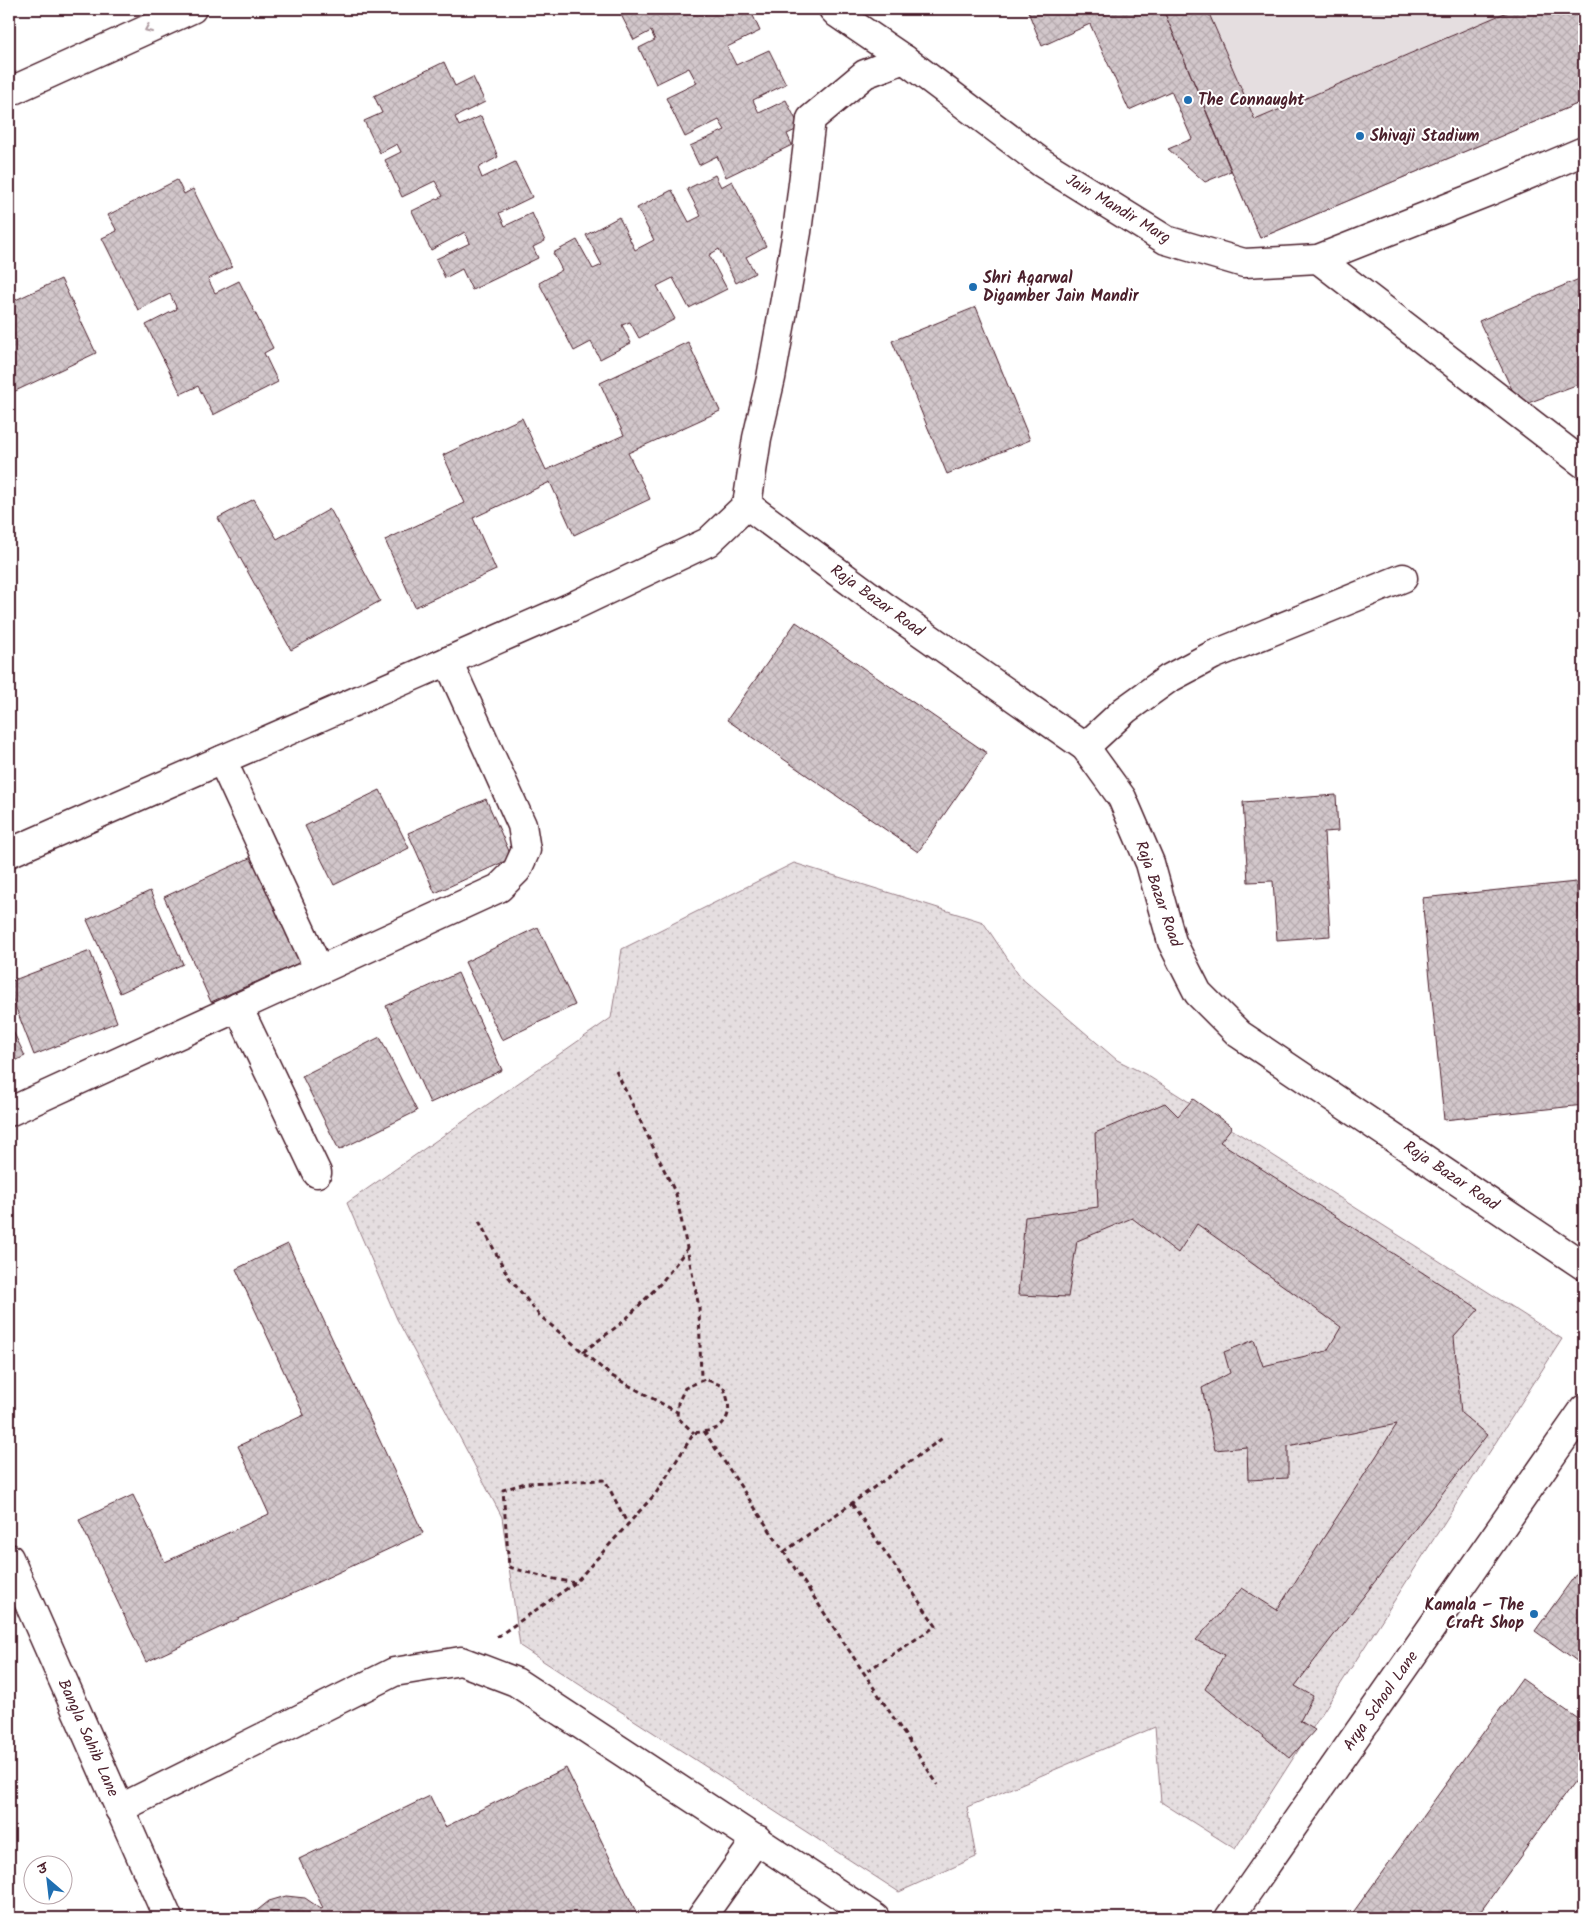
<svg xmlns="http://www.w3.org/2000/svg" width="1593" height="1927" viewBox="0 0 1593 1927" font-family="Kalam,'Playpen Sans Deva',sans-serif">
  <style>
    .grass { fill: #e5dee0; stroke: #987e86 }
    .park { fill: url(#park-dots); stroke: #987e86 }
    .building { fill: url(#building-cross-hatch); stroke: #4a1f2b }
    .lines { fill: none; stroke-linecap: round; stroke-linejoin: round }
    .street-casing { stroke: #4a1f2b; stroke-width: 31 }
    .secondary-casing { stroke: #4a1f2b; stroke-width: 31 }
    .path { stroke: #4a1f2b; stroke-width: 3; stroke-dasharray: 5 4; stroke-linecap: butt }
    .street { stroke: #fff; stroke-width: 28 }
    .secondary { stroke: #fff; stroke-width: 28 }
    .oneway { stroke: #ae9aa0 }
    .poi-dot { fill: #1f6fb2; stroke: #fff; stroke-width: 2 }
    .labels { text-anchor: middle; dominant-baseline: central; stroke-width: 4; stroke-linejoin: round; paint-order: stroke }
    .poi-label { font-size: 16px; font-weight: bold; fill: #4a1f2b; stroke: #fff; text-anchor: start }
    .street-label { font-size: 16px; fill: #4a1f2b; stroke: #fff }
  </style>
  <defs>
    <pattern id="park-dots" width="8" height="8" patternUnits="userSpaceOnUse" patternTransform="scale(1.25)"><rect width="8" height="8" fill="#e5dee0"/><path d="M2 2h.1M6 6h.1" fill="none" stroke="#c6bec0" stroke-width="1.8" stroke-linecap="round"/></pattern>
    <pattern id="building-cross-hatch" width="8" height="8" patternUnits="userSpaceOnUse" patternTransform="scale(1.25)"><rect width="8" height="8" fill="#d2c7cb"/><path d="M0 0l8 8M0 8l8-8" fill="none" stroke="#b6aaae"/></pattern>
  </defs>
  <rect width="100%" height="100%" fill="#fff"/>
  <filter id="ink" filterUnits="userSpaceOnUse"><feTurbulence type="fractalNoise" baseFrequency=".02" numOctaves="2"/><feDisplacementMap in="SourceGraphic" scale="10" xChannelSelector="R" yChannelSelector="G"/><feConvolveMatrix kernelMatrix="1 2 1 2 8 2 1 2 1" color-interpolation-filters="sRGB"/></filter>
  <g filter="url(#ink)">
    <polygon class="grass" points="1163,9 1584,9 1584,101 1260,238"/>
    <polygon class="park" points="794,863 983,922 1020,977 1117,1060 1145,1074 1562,1339 1235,1849 1161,1802 1155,1727 967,1807 976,1857 899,1892 520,1646 502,1517 397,1319 347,1203 611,1018 622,949"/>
    <g class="building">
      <polygon points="618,9 711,9 713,13 722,9 750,9 760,31 727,47 736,65 769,50 786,84 753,100 759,113 786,100 800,128 787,134 792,145 726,177 717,156 699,165 690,146 725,130 719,120 685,137 666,98 697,83 689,68 656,84 639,48 655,40 651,31 634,40"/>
      <polygon points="1027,9 1163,9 1231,171 1205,182 1168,149 1192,139 1171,91 1129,110 1090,24 1042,46"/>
      <polygon points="1163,9 1207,9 1255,120 1514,9 1584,9 1584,101 1260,238"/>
      <polygon points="444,62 455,86 473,77 485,102 455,117 459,126 481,116 498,157 478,168 482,178 515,162 532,197 499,213 505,226 532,213 545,241 533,247 538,258 472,290 462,269 445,278 436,259 470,243 465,232 431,250 412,211 443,196 435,181 402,197 385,160 401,152 397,144 380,153 364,121 382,113 374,96"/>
      <polygon points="715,175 721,187 732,181 766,246 746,257 755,273 736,283 719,249 709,255 727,289 689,308 673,278 657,286 675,319 639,338 630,322 622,325 631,343 600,359 591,342 574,351 539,283 562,270 553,253 577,240 593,269 602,265 586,235 619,217 635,250 654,240 637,208 672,190 689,222 701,216 687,189"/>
      <polygon points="177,180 184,194 193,189 232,267 208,279 215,293 239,281 273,348 264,353 278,382 213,415 198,386 181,394 146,325 177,309 170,294 138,310 102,238 117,231 108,215"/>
      <polygon points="1584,277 1584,382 1520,406 1479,321"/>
      <polygon points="61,279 96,353 9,394 9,303"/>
      <polygon points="976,307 1030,440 947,474 892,341"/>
      <polygon points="688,342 720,411 628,453 650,499 574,535 550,482 473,518 496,570 415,607 385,540 465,503 443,455 522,418 546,470 624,435 600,383"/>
      <polygon points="254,499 277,539 330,509 380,601 291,650 218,518"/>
      <polygon points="796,622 987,753 918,852 727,720"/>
      <polygon points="380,790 409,848 334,885 305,826"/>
      <polygon points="1336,795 1338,831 1324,832 1330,936 1277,940 1273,881 1248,882 1243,802"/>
      <polygon points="486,799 512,858 435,893 408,833"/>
      <polygon points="254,856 301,962 211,1002 164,897"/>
      <polygon points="1576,882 1584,966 1584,1105 1444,1120 1422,898"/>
      <polygon points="150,891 183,964 120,993 87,920"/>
      <polygon points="538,927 575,1005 502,1040 465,962"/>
      <polygon points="90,951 117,1022 34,1055 9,990 9,982"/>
      <polygon points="458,973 502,1070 430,1103 386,1006"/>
      <polygon points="9,1023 25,1056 9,1064"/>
      <polygon points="380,1037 417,1111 339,1150 302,1076"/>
      <polygon points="1193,1099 1232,1127 1220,1142 1479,1309 1454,1337 1461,1413 1487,1435 1295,1686 1313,1696 1300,1721 1315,1730 1290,1758 1205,1689 1224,1655 1196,1640 1242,1588 1277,1610 1397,1424 1288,1446 1288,1478 1248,1480 1247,1447 1215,1450 1202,1388 1230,1373 1224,1352 1254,1340 1263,1366 1327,1351 1341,1327 1197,1224 1178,1253 1132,1218 1077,1241 1068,1297 1018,1295 1025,1217 1098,1207 1095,1133 1165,1103 1178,1116"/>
      <polygon points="288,1244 423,1533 146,1662 79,1520 133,1495 165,1562 269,1514 238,1446 304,1415 236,1269"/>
      <polygon points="1584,1563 1584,1666 1535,1631"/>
      <polygon points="1522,1679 1584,1723 1584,1768 1476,1918 1349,1918"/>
      <polygon points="566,1768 639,1918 251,1918 254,1913 269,1901 286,1896 305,1898 321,1909 323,1908 299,1859 430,1796 445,1827"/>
      <polygon points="761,1912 771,1918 757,1918"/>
    </g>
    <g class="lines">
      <defs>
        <g id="street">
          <polyline points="833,9 838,14 904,59 1042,163 1166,240 1244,263 1318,259 1490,191 1584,151"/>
          <polyline points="1318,259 1584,464"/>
          <polyline points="747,505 885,607 1085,747 1122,798 1150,863 1172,942 1198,993 1239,1034 1584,1266"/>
          <polyline points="1085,747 1125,710 1168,679 1213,655 1403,578"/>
          <polyline points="222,760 319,970"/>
          <polyline points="9,853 569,608 708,542 747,505 757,438 771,378 797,232 811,119 865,74 904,59"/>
          <polyline points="238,1007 317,1173"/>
          <polyline points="9,1112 499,888 517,870 526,850 522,825 448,661"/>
          <polyline points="9,1558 168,1918"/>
          <polyline points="119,1809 394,1672 461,1661 516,1682 875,1918"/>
          <polyline points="701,1918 757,1839"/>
          <polyline points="1229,1918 1584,1409"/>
        </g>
        <polyline id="secondary" points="9,92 192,9"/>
      </defs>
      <use href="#street" class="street-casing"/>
      <use href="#secondary" class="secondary-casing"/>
      <g class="path">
        <polyline points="616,1071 676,1194 699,1307 701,1380"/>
        <polyline points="479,1221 508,1276 539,1315 610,1375 677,1412"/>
        <polyline points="583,1352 623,1322 661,1283 687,1249"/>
        <polyline points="704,1431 938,1785"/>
        <polyline points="852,1504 936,1626 864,1673"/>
        <polyline points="784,1552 944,1437"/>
        <polyline points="575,1583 544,1577 509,1567 503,1490 525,1483 605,1480 628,1525"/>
        <path d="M497 1637 575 1583 656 1493 694 1433C700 1432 711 1431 717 1428 734 1417 729 1401 723 1386L705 1379 685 1388 678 1403 677 1417 694 1433"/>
      </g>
      <use href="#street" class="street"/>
      <use href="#secondary" class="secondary"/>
    </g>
    <defs><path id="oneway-chevron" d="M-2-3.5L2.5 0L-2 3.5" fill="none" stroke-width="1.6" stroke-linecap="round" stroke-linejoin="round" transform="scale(1.25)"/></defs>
    <use class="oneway" href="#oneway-chevron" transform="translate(148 29) rotate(156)"/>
  </g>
  <g class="poi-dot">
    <circle cx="1188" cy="100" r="5"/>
    <circle cx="1360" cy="136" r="5"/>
    <circle cx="973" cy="287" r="5"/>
    <circle cx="1534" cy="1614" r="5"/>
  </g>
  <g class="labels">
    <g class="poi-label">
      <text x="1198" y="100">The Connaught</text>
      <text x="1370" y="136">Shivaji Stadium</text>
      <text x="983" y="278">Shri Agarwal<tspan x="983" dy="18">Digamber Jain Mandir</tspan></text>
      <text x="1524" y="1605" text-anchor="end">Kamala – The<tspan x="1524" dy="18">Craft Shop</tspan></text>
    </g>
    <g class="street-label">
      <text transform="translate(1118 209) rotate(31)">Jain Mandir Marg</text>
      <text transform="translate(877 601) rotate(36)">Raja Bazar Road</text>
      <text transform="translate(1158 894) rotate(71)">Raja Bazar Road</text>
      <text transform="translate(1451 1176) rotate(34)">Raja Bazar Road</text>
      <text transform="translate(1381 1701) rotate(-55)">Arya School Lane</text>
      <text transform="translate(88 1738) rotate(66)">Bangla Sahib Lane</text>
    </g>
  </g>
  <rect width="1593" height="1927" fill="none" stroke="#fff" stroke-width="30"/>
  <rect x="15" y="15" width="1563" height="1897" fill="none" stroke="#4a1f2b" stroke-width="2" filter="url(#ink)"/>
  <g transform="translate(48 1880) rotate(332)"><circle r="24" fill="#ffffff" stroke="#b7a5aa"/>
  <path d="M0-4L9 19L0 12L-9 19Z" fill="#1f6fb2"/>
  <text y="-8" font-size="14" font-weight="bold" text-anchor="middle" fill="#4a1f2b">उ</text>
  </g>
</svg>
